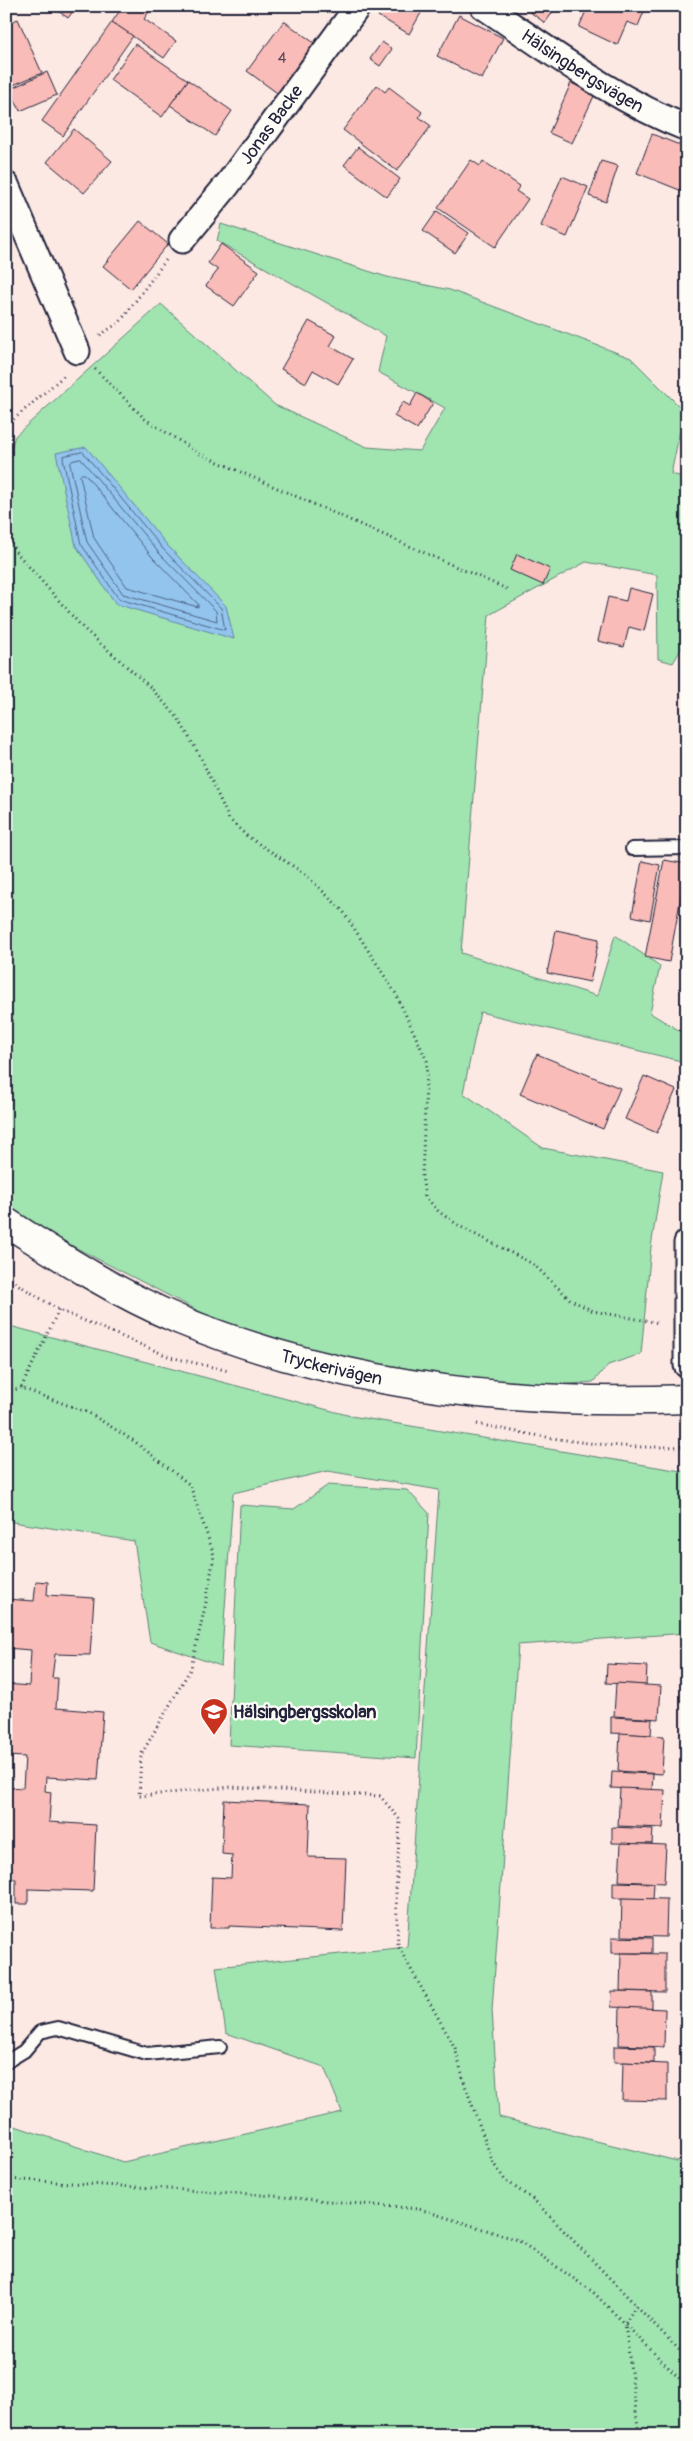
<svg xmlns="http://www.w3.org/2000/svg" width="693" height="2441" viewBox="0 0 693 2441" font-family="Pangolin,sans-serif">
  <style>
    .green { fill: #a0e4b0; stroke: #618376 }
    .water { fill: #92c4ee; stroke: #6583a6 }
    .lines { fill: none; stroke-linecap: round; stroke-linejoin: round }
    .shore { stroke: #4f6383; stroke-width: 1 }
    .building { fill: #f9bcb8; stroke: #22223b }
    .lane-casing { stroke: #22223b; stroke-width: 16 }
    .street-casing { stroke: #22223b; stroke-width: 29 }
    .secondary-casing { stroke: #22223b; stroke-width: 31 }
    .path { stroke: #22223b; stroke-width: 3; stroke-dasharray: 1 4; stroke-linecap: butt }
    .lane { stroke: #fdfcf7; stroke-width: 12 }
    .street { stroke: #fdfcf7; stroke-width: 25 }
    .secondary { stroke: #fdfcf7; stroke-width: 28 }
    .labels { text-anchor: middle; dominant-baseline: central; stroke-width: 4.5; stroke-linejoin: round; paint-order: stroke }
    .number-label { font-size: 15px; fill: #58485a }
    .street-label { font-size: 18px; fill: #22223b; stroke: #fdfcf7 }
    .poi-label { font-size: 18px; font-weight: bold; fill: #22223b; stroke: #fdfcf7; text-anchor: start }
  </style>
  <rect width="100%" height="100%" fill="#fce9e4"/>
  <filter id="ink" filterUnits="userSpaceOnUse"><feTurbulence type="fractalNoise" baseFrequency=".02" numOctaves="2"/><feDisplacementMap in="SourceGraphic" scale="10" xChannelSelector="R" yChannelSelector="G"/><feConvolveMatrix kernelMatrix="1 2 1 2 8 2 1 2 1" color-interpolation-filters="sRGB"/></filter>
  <g filter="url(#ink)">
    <g class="green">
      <polygon points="221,224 387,277 450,290 631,358 684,411 671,474 687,478 687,639 673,663 658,659 657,575 586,562 489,615 461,953 597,996 615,935 660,966 650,1013 687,1035 685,1062 480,1012 463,1093 543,1148 663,1171 651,1247 641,1354 608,1365 593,1382 498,1391 361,1363 218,1321 18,1218 6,1209 6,731 12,725 6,717 6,463 15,436 161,304 275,405 367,447 420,451 445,408 378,372 386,336 217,241"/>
      <polygon points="6,1325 351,1416 687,1472 687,1633 518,1645 492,2010 499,2117 677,2161 687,2156 687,2435 6,2435 6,2123 123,2162 342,2112 324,2067 226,2033 216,1967 407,1947 439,1490 328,1471 233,1493 221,1666 150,1642 134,1541 6,1521"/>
      <polygon points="328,1485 407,1490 429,1513 416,1758 229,1745 240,1505 294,1509"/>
    </g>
    <polygon class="water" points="86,447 167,545 226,606 234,639 116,604 76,546 56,453"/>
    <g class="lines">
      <g class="shore">
        <polygon points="83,452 163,549 221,608 225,630 119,599 81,544 63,459 64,456"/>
        <polygon points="81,459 159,553 216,611 217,621 123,594 87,542 70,464 72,461"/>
        <polygon points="82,474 85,474 153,558 198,604 198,607 127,587 94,538 80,476"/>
      </g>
    </g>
    <g class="building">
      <polygon points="51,6 77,6 68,18"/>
      <polygon points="123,6 153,6 144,19 176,41 164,58 112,22"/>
      <polygon points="384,6 425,6 409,34 378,16"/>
      <polygon points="522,6 557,6 545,23"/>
      <polygon points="588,6 640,6 645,9 638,26 627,22 617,45 579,27"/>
      <polygon points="459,15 503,38 482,79 437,56"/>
      <polygon points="18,19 42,73 6,88 6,24"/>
      <polygon points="284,21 317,45 280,95 247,71"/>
      <polygon points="112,22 133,36 63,136 42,121"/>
      <polygon points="382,42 392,49 380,66 370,59"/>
      <polygon points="135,44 188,80 162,117 110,80"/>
      <polygon points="47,72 57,95 20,111 10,89"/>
      <polygon points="188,80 232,111 215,136 170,105"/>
      <polygon points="571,83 595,94 572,143 549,133"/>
      <polygon points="377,85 385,92 389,87 422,112 419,117 431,126 397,171 343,130"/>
      <polygon points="74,129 112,161 84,193 47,162"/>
      <polygon points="652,134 687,148 687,193 637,173"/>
      <polygon points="358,147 400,179 387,197 344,165"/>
      <polygon points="471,160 480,166 483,161 520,186 516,191 528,199 495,247 438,208"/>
      <polygon points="601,161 618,166 606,202 589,196"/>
      <polygon points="562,176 588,187 567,237 541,226"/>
      <polygon points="437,211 469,233 455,253 423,231"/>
      <polygon points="140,221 168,244 131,289 103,266"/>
      <polygon points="221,244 259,271 234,306 206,286 218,270 208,263"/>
      <polygon points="309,321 336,336 330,346 353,359 338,384 313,370 306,383 281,369"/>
      <polygon points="417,393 433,403 417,429 394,416 403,402 410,406"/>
      <polygon points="517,554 550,569 543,585 510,570"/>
      <polygon points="629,588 653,594 644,631 629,627 624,647 598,641 608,597 626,601"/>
      <polygon points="664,860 687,864 669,962 645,957"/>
      <polygon points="642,861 660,865 650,920 632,916"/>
      <polygon points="556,930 599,939 590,982 547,973"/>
      <polygon points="687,953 687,971 680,969"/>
      <polygon points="537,1054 620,1088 603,1129 520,1094"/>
      <polygon points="644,1076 676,1090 657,1133 625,1119"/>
      <polygon points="36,1581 48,1582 47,1595 94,1598 90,1655 55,1654 52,1678 58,1678 56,1708 103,1712 98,1780 46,1777 45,1791 51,1792 49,1822 96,1825 93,1891 28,1889 28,1904 16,1904 16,1879 6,1878 6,1787 23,1788 25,1757 6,1756 6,1684 29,1686 31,1650 6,1648 6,1599 34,1601"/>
      <polygon points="607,1664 647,1666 646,1685 606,1683"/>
      <polygon points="616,1683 661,1686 659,1719 614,1716"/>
      <polygon points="611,1717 652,1719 651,1735 611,1733"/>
      <polygon points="620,1733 664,1736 662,1774 618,1771"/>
      <polygon points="612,1772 653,1774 652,1790 611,1788"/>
      <polygon points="620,1788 665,1790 663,1828 618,1826"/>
      <polygon points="224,1800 310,1804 308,1857 346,1858 343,1931 229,1926 229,1928 210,1928 212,1877 231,1878 232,1855 222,1854"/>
      <polygon points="612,1827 653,1829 652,1844 612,1843"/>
      <polygon points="621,1843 666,1845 664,1883 619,1881"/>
      <polygon points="613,1882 654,1883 653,1899 613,1898"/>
      <polygon points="622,1898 667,1899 666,1937 621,1936"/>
      <polygon points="612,1937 652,1938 652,1953 612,1953"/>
      <polygon points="621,1953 665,1954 665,1992 620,1991"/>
      <polygon points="612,1991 652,1992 652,2009 611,2007"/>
      <polygon points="620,2007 665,2009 664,2047 619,2045"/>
      <polygon points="614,2046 654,2047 654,2063 614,2062"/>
      <polygon points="623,2062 667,2064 667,2101 622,2100"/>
    </g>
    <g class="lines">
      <defs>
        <g id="lane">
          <polyline points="632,849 687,848"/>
          <polyline points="6,2062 24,2051 40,2032 58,2028 147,2054 220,2047"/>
        </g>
        <g id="street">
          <path id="s1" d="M483 6C548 49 613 99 687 128"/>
          <polyline points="6,185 77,351"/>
          <path id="s2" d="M182 240 228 184 358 6"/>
          <polyline points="687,1243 687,1365"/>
        </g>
        <g id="secondary">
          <path id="s3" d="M6 1222C62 1258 118 1294 180 1320 341 1386 515 1406 687 1399"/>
        </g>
      </defs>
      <use href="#lane" class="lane-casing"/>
      <use href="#street" class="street-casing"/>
      <use href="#secondary" class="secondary-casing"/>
      <g class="path">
        <polyline points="100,335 120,322 166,260"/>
        <polyline points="95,369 145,419 200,454 509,590"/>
        <polyline points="6,426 66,374"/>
        <polyline points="6,534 15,551 83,628 150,687 178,718 201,758 229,819 247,836 305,874 343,911 396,994 427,1061 422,1176 425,1196 439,1212 461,1227 533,1264 571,1300 593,1311 659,1323"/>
        <polyline points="6,1277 59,1310 170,1357 229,1371"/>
        <polyline points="59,1310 21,1388 89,1413 134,1441 190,1485 214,1555 207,1598 191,1668 141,1755 139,1796 231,1787 380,1796 400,1820 396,1892 398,1946 455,2048 465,2085 493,2163 505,2180 535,2201 687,2358"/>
        <polyline points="6,1392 21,1388"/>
        <path d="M477 1424C546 1438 616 1451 687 1446"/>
        <polyline points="6,2179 250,2194 419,2209 518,2240 593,2292 687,2386"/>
        <polyline points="636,2305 625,2324 639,2435"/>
      </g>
      <use href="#lane" class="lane"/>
      <use href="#street" class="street"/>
      <use href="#secondary" class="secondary"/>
    </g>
  </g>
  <defs>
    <symbol id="school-pin" viewBox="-11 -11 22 30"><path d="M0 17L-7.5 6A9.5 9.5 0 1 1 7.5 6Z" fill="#c8321e" stroke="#fdfcf7"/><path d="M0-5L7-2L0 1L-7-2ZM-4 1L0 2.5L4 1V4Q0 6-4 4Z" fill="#fff"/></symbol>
  </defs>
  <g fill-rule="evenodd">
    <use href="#school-pin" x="198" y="1696" width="32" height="43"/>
  </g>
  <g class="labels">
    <g class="number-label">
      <text x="282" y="58">4</text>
    </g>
    <g class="street-label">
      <text stroke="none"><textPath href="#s1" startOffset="119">Hälsingbergsvägen</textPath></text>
      <text stroke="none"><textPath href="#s2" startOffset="146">Jonas Backe</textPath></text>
      <text stroke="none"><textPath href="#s3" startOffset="359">Tryckerivägen</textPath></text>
    </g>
    <g class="poi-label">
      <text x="233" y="1712">Hälsingbergsskolan</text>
    </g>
  </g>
  <rect width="693" height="2441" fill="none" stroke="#fdfcf7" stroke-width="25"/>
  <rect x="12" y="12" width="668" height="2416" fill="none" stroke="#22223b" stroke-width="2" filter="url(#ink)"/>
</svg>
